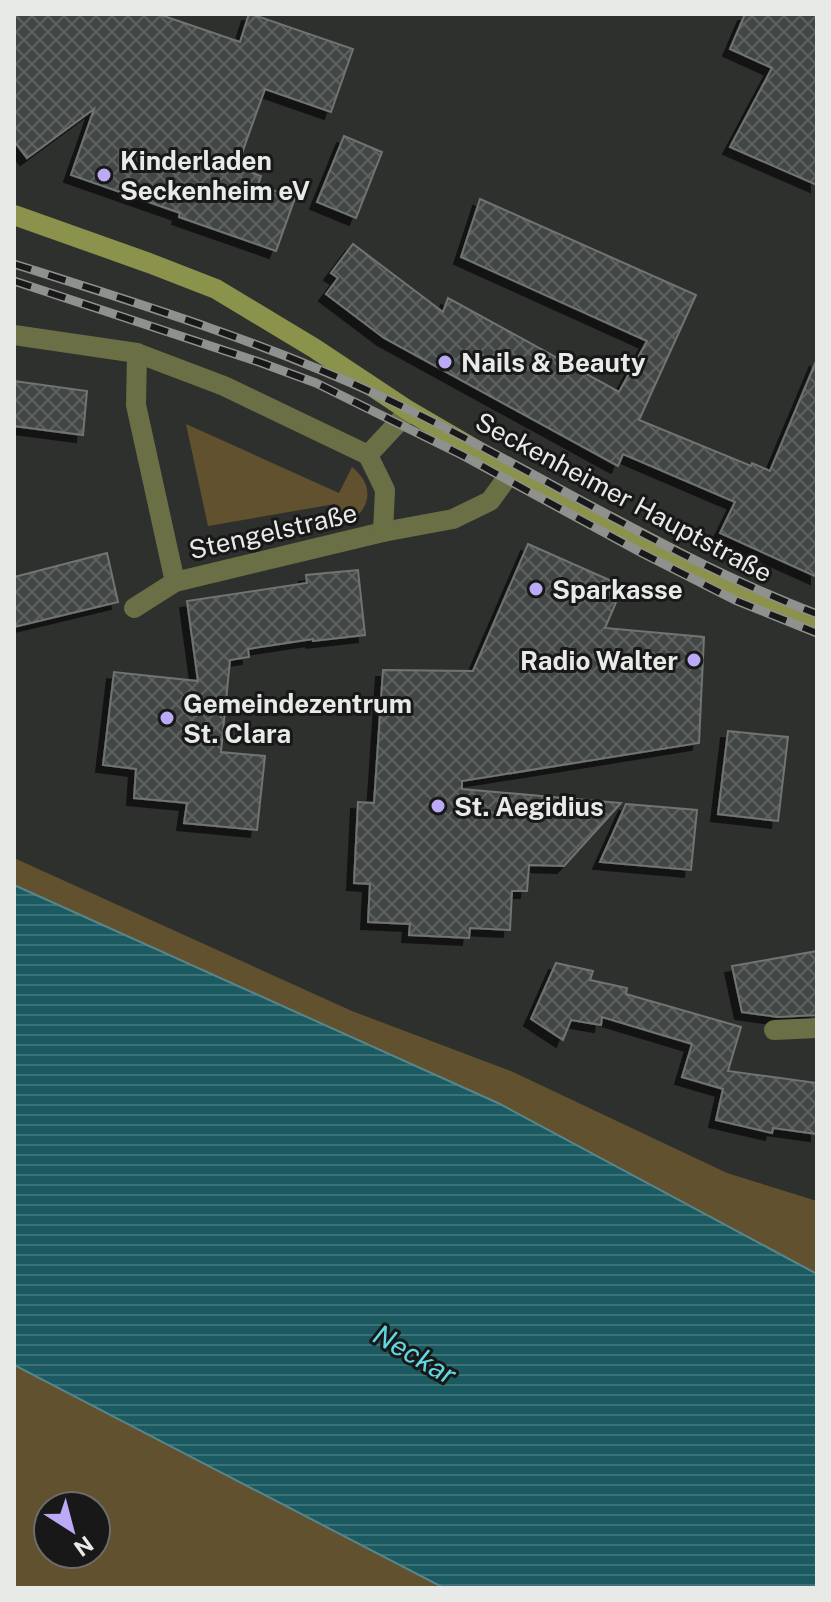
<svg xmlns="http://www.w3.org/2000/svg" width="831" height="1602" viewBox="0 0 831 1602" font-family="'Public Sans',sans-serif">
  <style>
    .green { fill: #62512e; fill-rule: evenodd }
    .water { fill: url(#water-rules); stroke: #588589; stroke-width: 2 }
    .building { fill: url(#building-cross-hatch); stroke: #6f7473; stroke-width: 2; filter: url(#shadow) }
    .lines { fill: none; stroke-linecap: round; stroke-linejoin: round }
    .minor { stroke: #6a6f45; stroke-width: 20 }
    .secondary { stroke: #8b924c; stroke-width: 20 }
    .rail-casing { stroke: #8f918f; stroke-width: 9 }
    .rail { stroke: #171817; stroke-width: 6; stroke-dasharray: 18; stroke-linecap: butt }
    .poi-dot { fill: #bcaaf6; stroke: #171817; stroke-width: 3 }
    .labels { text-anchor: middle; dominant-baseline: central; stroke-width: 6; stroke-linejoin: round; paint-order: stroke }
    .poi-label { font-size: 26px; font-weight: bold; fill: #e8eae8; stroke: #171817; text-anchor: start }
    .street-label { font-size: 26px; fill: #e8eae8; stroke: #171817 }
    .water-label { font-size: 28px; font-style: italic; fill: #60d8e4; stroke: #171817 }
  </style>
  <defs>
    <pattern id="water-rules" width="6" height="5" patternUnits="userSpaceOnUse" patternTransform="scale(2)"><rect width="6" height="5" fill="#1b5a60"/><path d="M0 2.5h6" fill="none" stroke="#3c7277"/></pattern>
    <pattern id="building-cross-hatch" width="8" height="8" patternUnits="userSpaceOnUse" patternTransform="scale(2)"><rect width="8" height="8" fill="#424745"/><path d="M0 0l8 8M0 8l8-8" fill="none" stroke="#5d6260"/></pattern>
    <filter id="shadow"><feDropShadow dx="-7" dy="7" stdDeviation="0" flood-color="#0009"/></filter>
  </defs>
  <rect width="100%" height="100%" fill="#2e302e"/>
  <g class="green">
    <path d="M186 424 339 493 352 467C379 489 368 515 339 528L335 504 208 526Z"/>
    <polygon points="14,858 352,1011 513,1072 727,1173 817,1201 817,1274 500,1104 14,885"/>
    <path d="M14 1365 444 1588H14ZM48 1506H96V1554H48Z"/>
  </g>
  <polygon class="water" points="14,885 500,1104 817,1274 817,1588 444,1588 14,1365"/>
  <g class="building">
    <polygon points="14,14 158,14 240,42 249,14 251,14 353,49 331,112 265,89 237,167 261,176 258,185 295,198 276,251 179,217 180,213 71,175 94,109 27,158 14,141"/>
    <polygon points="745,14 817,14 817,185 730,147 772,68 730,49"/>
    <polygon points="344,136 382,152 356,218 317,202"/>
    <polygon points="480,199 696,295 639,420 751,466 752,463 770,471 817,359 817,577 720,533 735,502 623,454 618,466 384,338 326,294 338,278 331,273 353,244 443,312 448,298 619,392 647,341 461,257"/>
    <polygon points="14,381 87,391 83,435 14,426"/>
    <polygon points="528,544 623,586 605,628 704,637 699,743 462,781 462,789 621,803 564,866 529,865 527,891 512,891 510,930 470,928 469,938 409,935 410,924 368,922 370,884 354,883 358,802 374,803 383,670 473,671"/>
    <polygon points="107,553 118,602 14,627 14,577"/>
    <polygon points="358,570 365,635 313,641 313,639 248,649 249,657 230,660 221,752 265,756 257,830 184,823 187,803 134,798 136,769 103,765 114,672 198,681 187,601 307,583 306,575"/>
    <polygon points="728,731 788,737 778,821 718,814"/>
    <polygon points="626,804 697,810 691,870 600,862"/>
    <polygon points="817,951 817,1015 778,1017 742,1012 732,966"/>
    <polygon points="556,963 593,971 590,980 627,988 626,994 741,1027 728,1071 817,1083 817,1134 773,1128 772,1133 716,1120 723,1089 682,1077 692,1044 602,1017 601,1025 571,1020 563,1040 531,1019"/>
  </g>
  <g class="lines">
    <g class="minor">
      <polyline points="14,335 137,353 224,386 368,455"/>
      <polyline points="137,353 136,405 175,582 383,532 453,519 490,501 512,471"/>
      <polyline points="368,455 385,490 383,532"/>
      <polyline points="368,455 409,411"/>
      <polyline points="134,608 175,582"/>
      <polyline points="774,1030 817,1028"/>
    </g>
    <polyline class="secondary" points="14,215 149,263 216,289 314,348 409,411 512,471 740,590 817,622"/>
    <defs>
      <g id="rail">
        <path d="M14 264C137 303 261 341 378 395 527 464 664 556 817 614"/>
        <polyline points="14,281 259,362 316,383 462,455 642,553 735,600 817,633"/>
      </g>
    </defs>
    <use href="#rail" class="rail-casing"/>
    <use href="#rail" class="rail"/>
  </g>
  <g class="poi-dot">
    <circle cx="104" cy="175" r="8"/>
    <circle cx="445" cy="362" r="8"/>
    <circle cx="536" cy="589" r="8"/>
    <circle cx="694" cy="660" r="8"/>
    <circle cx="167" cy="718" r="8"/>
    <circle cx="438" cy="806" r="8"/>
  </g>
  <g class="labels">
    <g class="poi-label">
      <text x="120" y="160">Kinderladen<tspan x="120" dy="30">Seckenheim eV</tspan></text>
      <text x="461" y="362">Nails &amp; Beauty</text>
      <text x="552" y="589">Sparkasse</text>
      <text x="678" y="660" text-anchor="end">Radio Walter</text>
      <text x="183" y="703">Gemeindezentrum<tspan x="183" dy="30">St. Clara</tspan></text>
      <text x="454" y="806">St. Aegidius</text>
    </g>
    <g class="street-label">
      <text transform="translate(624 497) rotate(28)">Seckenheimer Hauptstraße</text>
      <text transform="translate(273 531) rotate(-13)">Stengelstraße</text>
    </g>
    <g class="water-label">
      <text transform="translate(415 1354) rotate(30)">Neckar</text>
    </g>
  </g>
  <rect width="831" height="1602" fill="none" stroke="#e8eae8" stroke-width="32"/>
  <g transform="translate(72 1530) rotate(144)"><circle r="38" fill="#171817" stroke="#6b6c6b" stroke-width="2"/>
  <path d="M0-6L14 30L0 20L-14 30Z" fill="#bcaaf6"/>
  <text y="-12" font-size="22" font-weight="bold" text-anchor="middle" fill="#e8eae8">N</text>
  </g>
</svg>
